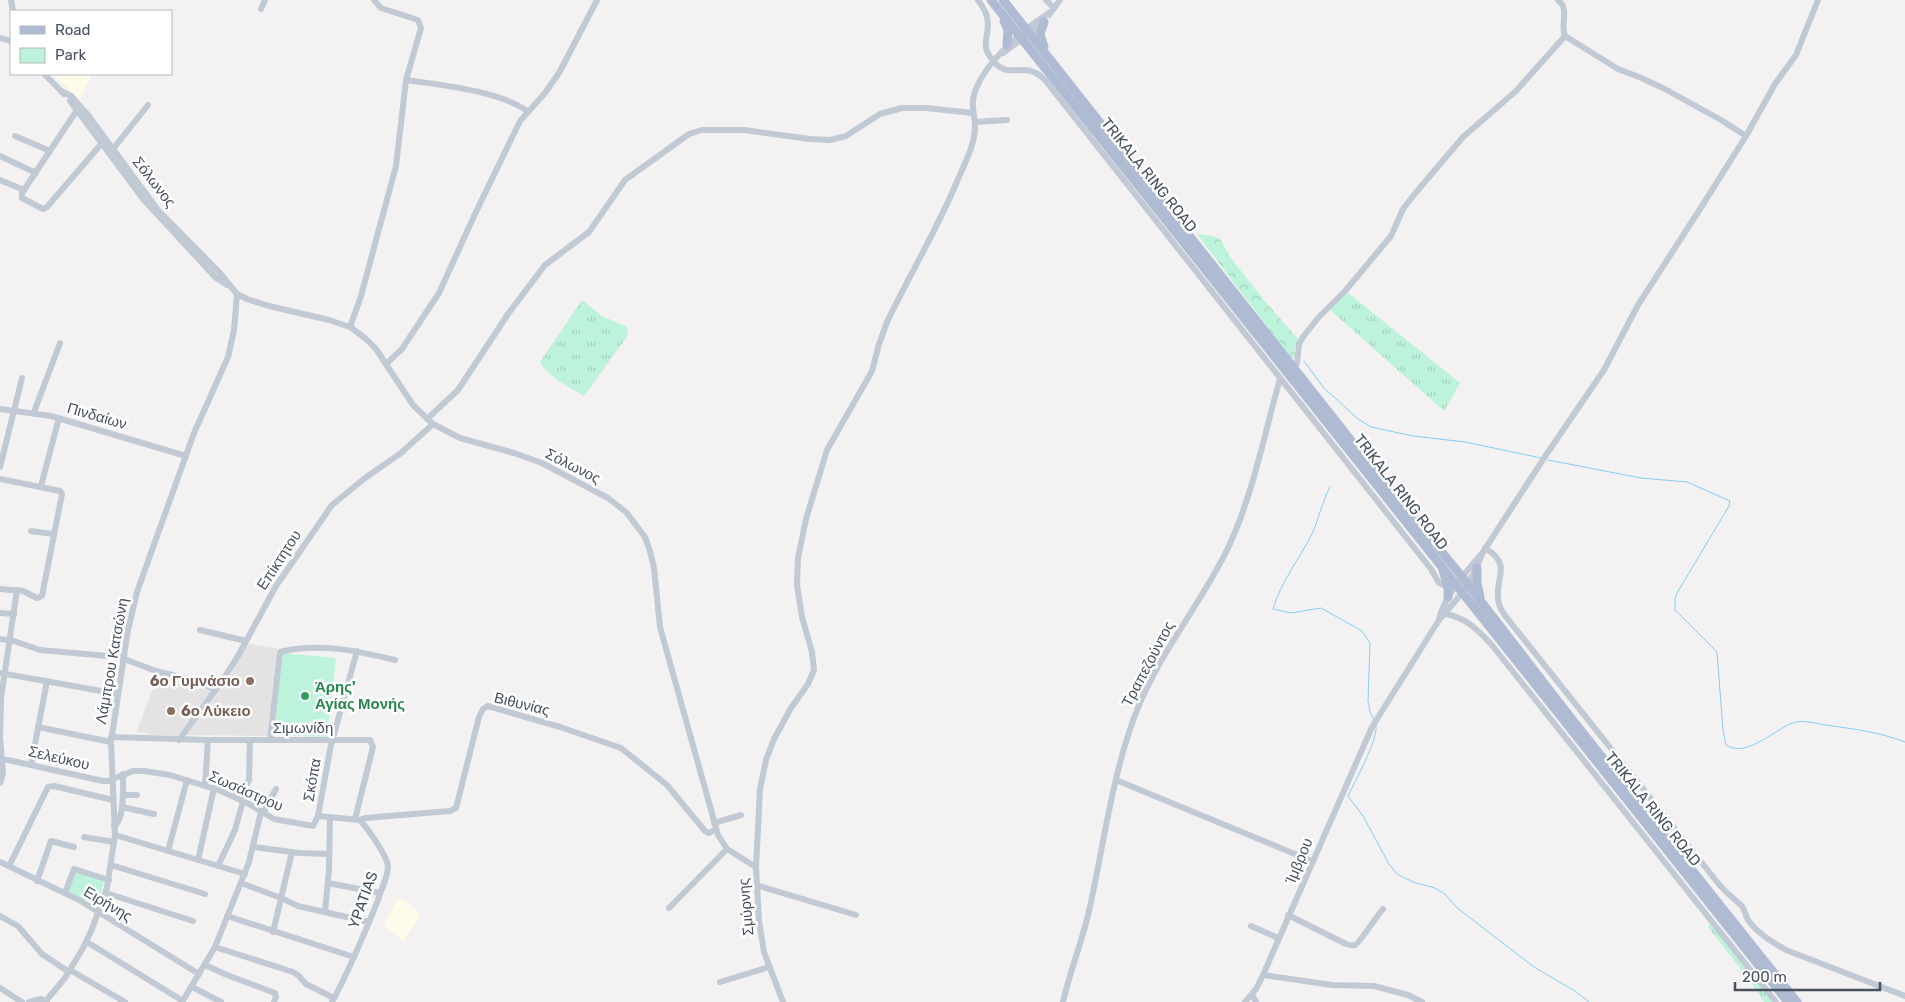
<svg xmlns="http://www.w3.org/2000/svg" width="1905" height="1002" viewBox="0 0 1905 1002" font-family="Rubik,sans-serif">
  <style>
    .commercial { fill: #fefbea }
    .education { fill: #e4e2e3 }
    .grass { fill: url(#grass-tufts) }
    .forest { fill: url(#forest-crowns) }
    .park { fill: #bdf3da }
    .lines { fill: none; stroke-linecap: round; stroke-linejoin: round }
    .stream { stroke: #86cdf4; stroke-width: 1 }
    .minor { stroke: #c1c9d4; stroke-width: 6 }
    .major { stroke: #afbbd2; stroke-width: 9 }
    .education-dot { fill: #8d6e63; stroke: #fff; stroke-width: 2 }
    .leisure-dot { fill: #2e9e5b; stroke: #fff; stroke-width: 2 }
    .labels { text-anchor: middle; dominant-baseline: central; stroke-width: 5; stroke-linejoin: round; paint-order: stroke }
    .street-label { font-size: 15px; fill: #475160; stroke: #fff }
    .education-label { font-size: 15px; font-weight: bold; fill: #785e54; stroke: #fff; text-anchor: end }
    .leisure-label { font-size: 15px; font-weight: bold; fill: #27864d; stroke: #fff; text-anchor: start }
  </style>
  <defs>
    <pattern id="grass-tufts" width="24" height="20" patternUnits="userSpaceOnUse" patternTransform="scale(1.25)"><rect width="24" height="20" fill="#bdf3da"/><path d="M3 7l-1-3M5 7V3M7 7l1-3M15 17l-1-3M17 17v-4M19 17l1-3" fill="none" stroke="#a4d2be"/></pattern>
    <pattern id="forest-crowns" width="20" height="18" patternUnits="userSpaceOnUse" patternTransform="scale(1.25)"><rect width="20" height="18" fill="#bdf3da"/><path d="M2 6a3 3 0 1 1 6 0M12 15a3 3 0 1 1 6 0" fill="none" stroke="#a4d2be"/></pattern>
  </defs>
  <rect width="100%" height="100%" fill="#f3f1f1"/>
  <g class="commercial">
    <polygon points="52,74 92,74 80,99"/>
    <polygon points="397,898 406,902 421,914 404,941 384,926"/>
  </g>
  <g class="education">
    <polygon points="248,644 277,648 268,736 186,735 219,692"/>
    <polygon points="158,675 184,679 211,692 179,736 152,735 137,731"/>
  </g>
  <g class="grass">
    <polygon points="1347,292 1460,383 1444,411 1329,309"/>
    <path d="M582 300 602 316 627 327 628 335 584 396C569 387 549 378 540 362Z"/>
    <polygon points="1710,924 1774,1002 1764,1002 1751,982 1708,927"/>
  </g>
  <polygon class="forest" points="1197,234 1213,236 1220,239 1230,257 1264,300 1298,339 1294,350 1295,356 1293,359 1291,358"/>
  <g class="park">
    <polygon points="282,653 336,658 327,737 273,735"/>
    <polygon points="74,870 104,882 98,903 96,905 67,891"/>
  </g>
  <g class="lines">
    <g class="stream">
      <polyline points="1304,361 1323,387 1358,419 1371,427 1413,436 1465,442 1541,458"/>
      <path d="M1548 460 1641 478 1687 482 1730 501 1729 506 1677 593 1675 598V610L1717 652 1723 730 1726 745C1748 759 1776 727 1796 722 1805 720 1817 724 1826 725 1854 729 1879 732 1905 742"/>
      <path d="M1330 487C1322 502 1319 518 1312 534 1299 559 1281 582 1273 609L1291 613 1321 608 1362 631 1370 643 1368 701 1370 712 1374 720"/>
      <path d="M1376 726C1378 740 1355 781 1348 796L1363 816 1389 864 1397 874 1413 882 1435 888 1445 894 1456 907 1534 967 1575 991 1589 1002"/>
    </g>
    <g class="minor">
      <polyline points="11,0 13,11"/>
      <path d="M978 0C981 5 986 11 987 17 992 37 976 43 996 64 1011 79 1025 60 1045 80L1431 569 1439 583 1448 587"/>
      <polyline points="1046,0 1054,8"/>
      <path d="M1558 0C1570 9 1560 24 1565 36L1618 69 1639 77 1665 89 1721 120 1746 136"/>
      <polyline points="261,9 265,0"/>
      <polyline points="1049,15 1060,0"/>
      <polyline points="0,38 11,41"/>
      <polyline points="1003,53 1043,23"/>
      <polyline points="44,74 64,94"/>
      <path d="M406 80C440 85 500 91 527 111"/>
      <polyline points="61,91 71,96 88,115 158,210 219,272 237,294 247,299 269,306 329,320 350,327 365,338 376,349 413,405 433,424 460,438 514,453 542,463 608,498 626,512 645,537 650,551 654,568 660,627 718,835 727,849 756,867"/>
      <polyline points="70,101 143,199 215,277 227,285"/>
      <polyline points="77,110 22,193 22,198 43,209 47,207 102,143"/>
      <polyline points="975,122 1007,120"/>
      <polyline points="15,136 50,151"/>
      <polyline points="113,149 148,105"/>
      <polyline points="0,156 36,173"/>
      <polyline points="0,180 24,190"/>
      <polyline points="350,327 361,296 396,166 406,80 421,28 418,20 381,8 374,0"/>
      <polyline points="386,364 402,349 439,293 475,214 520,121 545,93 559,73 597,0"/>
      <polyline points="1294,368 1297,363 1299,344 1303,337 1318,318 1346,290 1391,236 1403,209 1413,196 1463,137 1516,91 1565,36"/>
      <polyline points="0,409 51,416 186,456"/>
      <polyline points="34,412 60,343"/>
      <polyline points="427,419 458,390 508,314 545,265 589,232 625,180 689,134 702,130 744,130 810,139 830,140 846,136 880,114 902,108 926,108 973,113"/>
      <polyline points="0,467 22,378"/>
      <polyline points="0,479 60,491 62,494 42,596 37,598 23,591 0,589"/>
      <polyline points="41,486 59,418"/>
      <polyline points="31,531 53,534"/>
      <path d="M1485 548C1515 566 1492 580 1499 604 1500 609 1504 614 1507 618L1718 883C1725 892 1733 898 1741 905 1745 909 1745 915 1748 920 1757 933 1772 942 1786 950L1905 996"/>
      <polyline points="0,613 14,614"/>
      <path d="M1446 614C1466 618 1477 629 1491 644L1776 1002"/>
      <polyline points="1439,620 1441,612 1448,597 1462,577 1483,552 1546,455 1604,370 1638,305 1702,206 1746,136 1775,84 1796,55 1818,0"/>
      <polyline points="200,630 246,641"/>
      <polyline points="0,639 14,641 40,650 119,657 156,671 193,680 216,690"/>
      <polyline points="0,673 118,694"/>
      <polyline points="38,727 111,742"/>
      <polyline points="111,737 208,740 370,740 373,747 355,819"/>
      <polyline points="179,740 220,684 238,656 276,586 332,505 365,478 401,453 433,424"/>
      <path d="M270 740 280 652C318 642 358 651 395 660"/>
      <polyline points="0,760 8,760 103,781 108,781 133,771 144,771 170,775 221,791 247,803 274,819 313,826 318,816 331,745 357,651"/>
      <polyline points="31,765 47,681"/>
      <polyline points="1116,780 1312,861"/>
      <polyline points="0,783 3,774 0,737 1,698 17,590"/>
      <polyline points="205,785 208,740"/>
      <polyline points="123,795 137,795"/>
      <polyline points="239,799 249,780 250,740"/>
      <polyline points="122,807 154,814"/>
      <polyline points="263,813 276,789"/>
      <path d="M318 816 360 820C368 829 387 856 388 866 388 878 381 889 378 900 364 935 350 969 332 1002"/>
      <polyline points="360,820 365,818 450,811 456,808 479,717 483,709 488,706 560,727 621,748 667,785 705,831 709,833 716,829"/>
      <polyline points="714,823 741,815"/>
      <path d="M114 826C125 820 123 786 123 774"/>
      <polyline points="115,835 245,874"/>
      <polyline points="84,837 114,842"/>
      <polyline points="254,847 299,853 329,854"/>
      <polyline points="168,851 187,780"/>
      <polyline points="198,860 214,788"/>
      <polyline points="0,862 79,900 199,974"/>
      <polyline points="111,865 205,894"/>
      <polyline points="9,866 48,787 54,786 113,800"/>
      <polyline points="218,866 235,830 243,801"/>
      <polyline points="37,881 51,841 74,847"/>
      <polyline points="241,883 281,898 298,906 369,922"/>
      <polyline points="328,883 380,893"/>
      <polyline points="756,885 856,915"/>
      <polyline points="65,893 74,869 109,880"/>
      <polyline points="106,893 193,921"/>
      <polyline points="669,908 727,849"/>
      <polyline points="325,912 329,869 330,817"/>
      <path d="M1288 915 1346 944C1349 945 1352 946 1355 945 1359 944 1377 915 1383 909"/>
      <polyline points="0,916 18,926 42,954 69,972"/>
      <polyline points="227,916 354,957"/>
      <polyline points="1251,926 1278,938"/>
      <polyline points="273,932 292,852"/>
      <polyline points="87,942 183,1001"/>
      <polyline points="215,947 293,972 298,975 306,984 334,998"/>
      <polyline points="205,965 227,975 275,993 276,997 274,1002"/>
      <polyline points="70,970 125,1002"/>
      <polyline points="1263,975 1332,985 1374,986 1408,995 1422,1002"/>
      <polyline points="720,982 769,967"/>
      <polyline points="192,987 221,1002"/>
      <polyline points="0,988 22,1002"/>
      <polyline points="1252,994 1256,1002"/>
      <polyline points="29,1002 41,999 47,1001"/>
      <polyline points="45,1002 65,978 83,948 92,929 107,888 115,835 111,742 128,630 137,592 194,433 228,357 234,330 237,294"/>
      <polyline points="182,1002 215,947 249,862 261,812"/>
      <path d="M783 1002 764 952 759 921 756 867 760 789 766 760 774 739 791 708 808 684 814 670 812 652 802 617 797 585 798 558 806 519 827 450 872 371 879 344 887 322C910 274 938 228 958 179 965 163 974 146 975 129 976 117 970 106 974 95 983 63 1023 30 1050 12"/>
      <path d="M1063 1002C1070 971 1082 942 1089 911 1104 844 1112 774 1137 710 1160 652 1201 604 1228 548 1253 495 1264 435 1280 379"/>
      <polyline points="1245,1002 1256,989 1263,975 1372,727 1439,620 1457,599 1473,575 1483,552"/>
    </g>
    <g class="major">
      <polyline points="991,0 1788,1002"/>
      <polyline points="1003,0 1353,443 1462,577 1570,717 1797,1002"/>
      <polyline points="1004,21 1008,30 1007,45"/>
      <polyline points="1044,47 1040,34 1044,22"/>
      <polyline points="1477,568 1477,583 1480,597"/>
      <polyline points="1443,570 1448,587 1448,597"/>
    </g>
  </g>
  <g class="education-dot">
    <circle cx="250" cy="681" r="5"/>
    <circle cx="171" cy="711" r="5"/>
  </g>
  <circle class="leisure-dot" cx="305" cy="696" r="5"/>
  <g class="labels">
    <g class="street-label">
      <text transform="translate(1149 175) rotate(51)">TRIKALA RING ROAD</text>
      <text transform="translate(154 182) rotate(52)">Σόλωνος</text>
      <text transform="translate(97 416) rotate(16)">Πινδαίων</text>
      <text transform="translate(573 466) rotate(27)">Σόλωνος</text>
      <text transform="translate(1401 492) rotate(52)">TRIKALA RING ROAD</text>
      <text transform="translate(279 560) rotate(-57)">Επίκτητου</text>
      <text transform="translate(112 661) rotate(-80)">Λάμπρου Κατσώνη</text>
      <text transform="translate(1148 664) rotate(-62)">Τραπεζούντος</text>
      <text transform="translate(522 704) rotate(14)">Βιθυνίας</text>
      <text x="303" y="728">Σιμωνίδη</text>
      <text transform="translate(59 758) rotate(13)">Σελεύκου</text>
      <text transform="translate(312 780) rotate(-80)">Σκόπα</text>
      <text transform="translate(246 791) rotate(24)">Σωσάστρου</text>
      <text transform="translate(1653 809) rotate(51)">TRIKALA RING ROAD</text>
      <text transform="translate(1299 861) rotate(-67)">Ίμβρου</text>
      <text transform="translate(363 900) rotate(-70)">YPATIAS</text>
      <text transform="translate(108 904) rotate(31)">Ειρήνης</text>
      <text transform="translate(746 907) rotate(-95)">Σμύρνης</text>
    </g>
    <g class="education-label">
      <text x="240" y="681">6ο Γυμνάσιο</text>
      <text x="181" y="711" text-anchor="start">6ο Λύκειο</text>
    </g>
    <g class="leisure-label">
      <text x="315" y="687">Άρης'<tspan x="315" dy="17">Αγίας Μονής</tspan></text>
    </g>
  </g>
  <rect x="10" y="10" width="162" height="65" fill="#ffffff" stroke="#b5b9bf"/>
  <rect x="20" y="26" width="25" height="8" fill="#afbbd2" stroke="#b5b9bf"/>
  <text x="55" y="35" font-size="15" fill="#475160">Road</text>
  <rect x="20" y="48" width="25" height="15" fill="#bdf3da" stroke="#b5b9bf"/>
  <text x="55" y="60" font-size="15" fill="#475160">Park</text>
  <path d="M1735 982v8h145v-8" fill="none" stroke="#475160" stroke-width="2.5"/>
  <text x="1742" y="982" font-size="15" fill="#475160" stroke="#ffffff" stroke-width="4" paint-order="stroke">200 m</text>
</svg>
